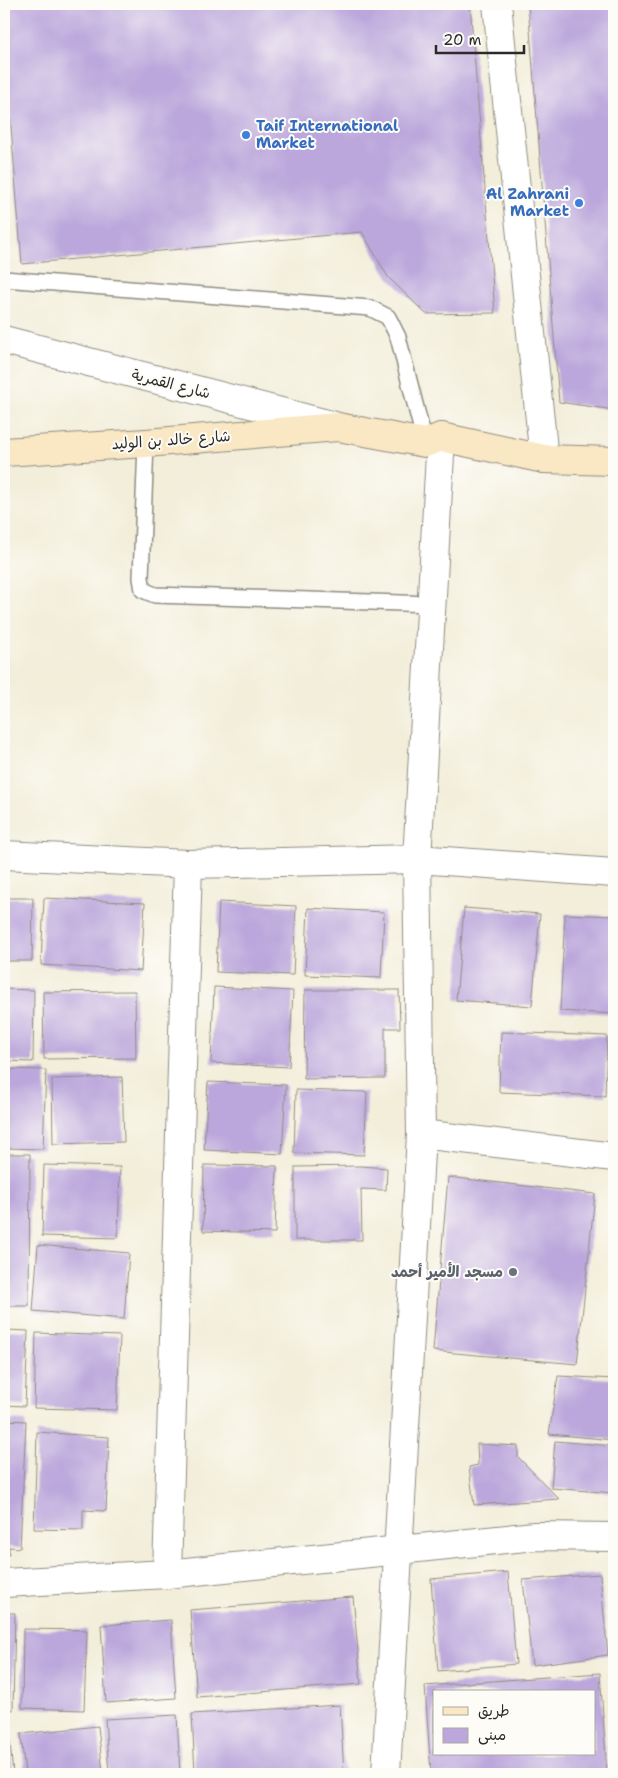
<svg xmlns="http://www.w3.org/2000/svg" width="618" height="1778" viewBox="0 0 618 1778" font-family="'Shantell Sans','Playpen Sans Arabic',sans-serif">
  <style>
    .building { fill: #bca7dc; fill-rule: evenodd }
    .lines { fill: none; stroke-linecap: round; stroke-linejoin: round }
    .lane-casing { stroke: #8f8c82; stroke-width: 18 }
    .street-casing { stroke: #8f8c82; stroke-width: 30 }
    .secondary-casing { stroke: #8f8c82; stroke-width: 30 }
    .lane { stroke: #fff; stroke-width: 15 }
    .street { stroke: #fff; stroke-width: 28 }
    .secondary { stroke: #fae7c3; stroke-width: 28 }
    .shop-dot { fill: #3f7fe0; stroke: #fdfcf7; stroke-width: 2 }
    .worship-dot { fill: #6b7280; stroke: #fdfcf7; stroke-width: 2 }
    .labels { text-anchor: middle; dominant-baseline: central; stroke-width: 4; stroke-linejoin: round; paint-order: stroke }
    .shop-label { font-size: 15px; font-weight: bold; fill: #366cbe; stroke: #fdfcf7; text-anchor: start }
    .street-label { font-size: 15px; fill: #2b2b2b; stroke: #fdfcf7 }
    .worship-label { font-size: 15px; font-weight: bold; fill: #5b616d; stroke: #fdfcf7; text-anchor: end }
  </style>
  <rect width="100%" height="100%" fill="#fdfcf7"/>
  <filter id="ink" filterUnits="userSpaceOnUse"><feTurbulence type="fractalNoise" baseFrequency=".02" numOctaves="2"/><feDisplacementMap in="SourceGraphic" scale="10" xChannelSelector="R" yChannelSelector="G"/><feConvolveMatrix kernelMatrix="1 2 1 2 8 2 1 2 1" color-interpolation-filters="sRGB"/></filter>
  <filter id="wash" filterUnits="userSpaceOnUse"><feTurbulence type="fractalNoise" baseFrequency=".0096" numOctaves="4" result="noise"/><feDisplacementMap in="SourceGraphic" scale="20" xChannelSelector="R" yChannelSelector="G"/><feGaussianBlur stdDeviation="1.12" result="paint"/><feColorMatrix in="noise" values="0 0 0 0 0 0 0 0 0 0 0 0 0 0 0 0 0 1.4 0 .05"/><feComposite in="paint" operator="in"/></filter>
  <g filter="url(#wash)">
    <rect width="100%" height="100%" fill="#f3eeda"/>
    <g id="blocks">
      <g class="building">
        <polygon points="4,4 470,4 495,313 426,314 388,277 362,232 22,264 4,38"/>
        <polygon points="528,4 614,4 614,410 559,402"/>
        <polygon points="4,898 33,898 32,961 4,961"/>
        <polygon points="44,898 145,903 141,971 41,965"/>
        <polygon points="219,902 296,906 293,975 216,972"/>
        <polygon points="308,908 384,912 381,978 305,975"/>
        <polygon points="464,908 540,914 532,1006 456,1000"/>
        <polygon points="565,914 614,916 614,1014 560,1011"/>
        <polygon points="214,987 293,991 289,1067 211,1063"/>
        <polygon points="4,989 34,990 33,1062 4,1061"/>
        <polygon points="305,990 399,990 400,1028 385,1028 385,1078 304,1079"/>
        <polygon points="135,991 136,1058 44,1059 43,992"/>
        <polygon points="501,1032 607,1036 605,1096 499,1092"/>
        <polygon points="4,1069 46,1070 43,1149 4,1148"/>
        <polygon points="122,1077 124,1142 53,1144 52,1079"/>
        <polygon points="208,1082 286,1085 282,1154 204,1150"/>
        <polygon points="296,1090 367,1092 364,1155 294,1153"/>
        <polygon points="4,1154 30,1154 29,1306 4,1306"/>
        <polygon points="44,1165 120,1167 118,1238 42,1236"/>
        <polygon points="204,1165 277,1166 275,1233 203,1231"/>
        <polygon points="361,1166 387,1168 386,1190 361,1189 362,1240 295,1240 295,1167"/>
        <polygon points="448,1177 595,1194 577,1364 433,1351"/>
        <polygon points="38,1245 129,1253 124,1319 33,1311"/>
        <polygon points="4,1330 28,1331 25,1406 4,1405"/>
        <polygon points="36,1333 120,1336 117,1410 34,1408"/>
        <polygon points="558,1376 614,1379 614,1440 549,1434"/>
        <polygon points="4,1420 26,1421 20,1548 9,1547 9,1555 4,1555"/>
        <polygon points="37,1432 109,1437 106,1511 83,1510 83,1530 34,1529"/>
        <polygon points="555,1441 614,1446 614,1493 551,1488"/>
        <polygon points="477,1444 518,1446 518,1457 559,1499 474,1505 469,1467 478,1465"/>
        <polygon points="508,1572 516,1664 438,1671 431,1579"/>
        <polygon points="600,1574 608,1655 532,1665 523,1580"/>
        <polygon points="353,1597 361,1684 197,1697 190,1610"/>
        <polygon points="4,1613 15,1613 13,1710 4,1710"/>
        <polygon points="171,1620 176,1698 106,1703 101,1625"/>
        <polygon points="23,1629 87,1630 84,1710 22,1708"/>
        <path d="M600 1673 607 1773 431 1774 425 1686ZM434 1692H594V1754H434Z"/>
        <polygon points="340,1705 344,1774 195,1774 192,1714"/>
        <polygon points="177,1715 180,1774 109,1774 105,1719"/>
        <polygon points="4,1722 8,1722 13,1774 4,1774"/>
        <polygon points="98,1726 103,1774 25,1774 21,1734"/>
      </g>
    </g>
  </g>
  <g filter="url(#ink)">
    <use href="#blocks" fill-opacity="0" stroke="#8f8c82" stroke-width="1"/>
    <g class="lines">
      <defs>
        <g id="lane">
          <polyline points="4,279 370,308 388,317 398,337 425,443"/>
          <polyline points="146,443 141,578 143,590 155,595 432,604"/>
        </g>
        <g id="street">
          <polyline points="497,4 544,459"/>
          <polyline points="4,340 335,426"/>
          <polyline points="4,855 188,864 417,859 614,873"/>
          <polyline points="421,1134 614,1157"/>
          <polyline points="167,1574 188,864"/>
          <polyline points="4,1583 167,1574 535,1536 614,1537"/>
          <polyline points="386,1774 421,1134 417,859 441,437"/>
        </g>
        <polyline id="secondary" points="4,452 146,443 338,427 425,443 441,437 544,459 614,461"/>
      </defs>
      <use href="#lane" class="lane-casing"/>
      <use href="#street" class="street-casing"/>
      <use href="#secondary" class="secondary-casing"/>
      <use href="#lane" class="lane"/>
      <use href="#street" class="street"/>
      <use href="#secondary" class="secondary"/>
    </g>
  </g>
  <g class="shop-dot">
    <circle cx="246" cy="135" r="5"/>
    <circle cx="579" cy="203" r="5"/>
  </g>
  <circle class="worship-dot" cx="513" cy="1272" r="5"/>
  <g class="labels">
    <g class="shop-label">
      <text x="256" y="126">Taif International<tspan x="256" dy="17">Market</tspan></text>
      <text x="569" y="194" text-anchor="end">Al Zahrani<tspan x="569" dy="17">Market</tspan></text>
    </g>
    <g class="street-label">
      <text transform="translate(171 384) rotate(14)">شارع القمرية</text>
      <text transform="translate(171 440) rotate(-4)">شارع خالد بن الوليد</text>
    </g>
    <g class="worship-label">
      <text x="503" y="1272">مسجد الأمير أحمد</text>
    </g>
  </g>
  <rect width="618" height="1778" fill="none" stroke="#fdfcf7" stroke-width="20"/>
  <rect x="433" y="1690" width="162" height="65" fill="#fdfcf7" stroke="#a9a8a5"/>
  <rect x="443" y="1707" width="25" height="8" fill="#fae7c3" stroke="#a9a8a5"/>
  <text x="478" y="1716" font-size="15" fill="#2b2b2b">طريق</text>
  <rect x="443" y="1728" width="25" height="15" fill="#bca7dc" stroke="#a9a8a5"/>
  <text x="478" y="1740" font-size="15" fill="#2b2b2b">مبنى</text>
  <path d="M436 45v8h88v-8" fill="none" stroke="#2b2b2b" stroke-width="2.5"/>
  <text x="443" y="45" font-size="15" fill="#2b2b2b" stroke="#fdfcf7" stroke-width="4" paint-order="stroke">20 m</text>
</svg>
